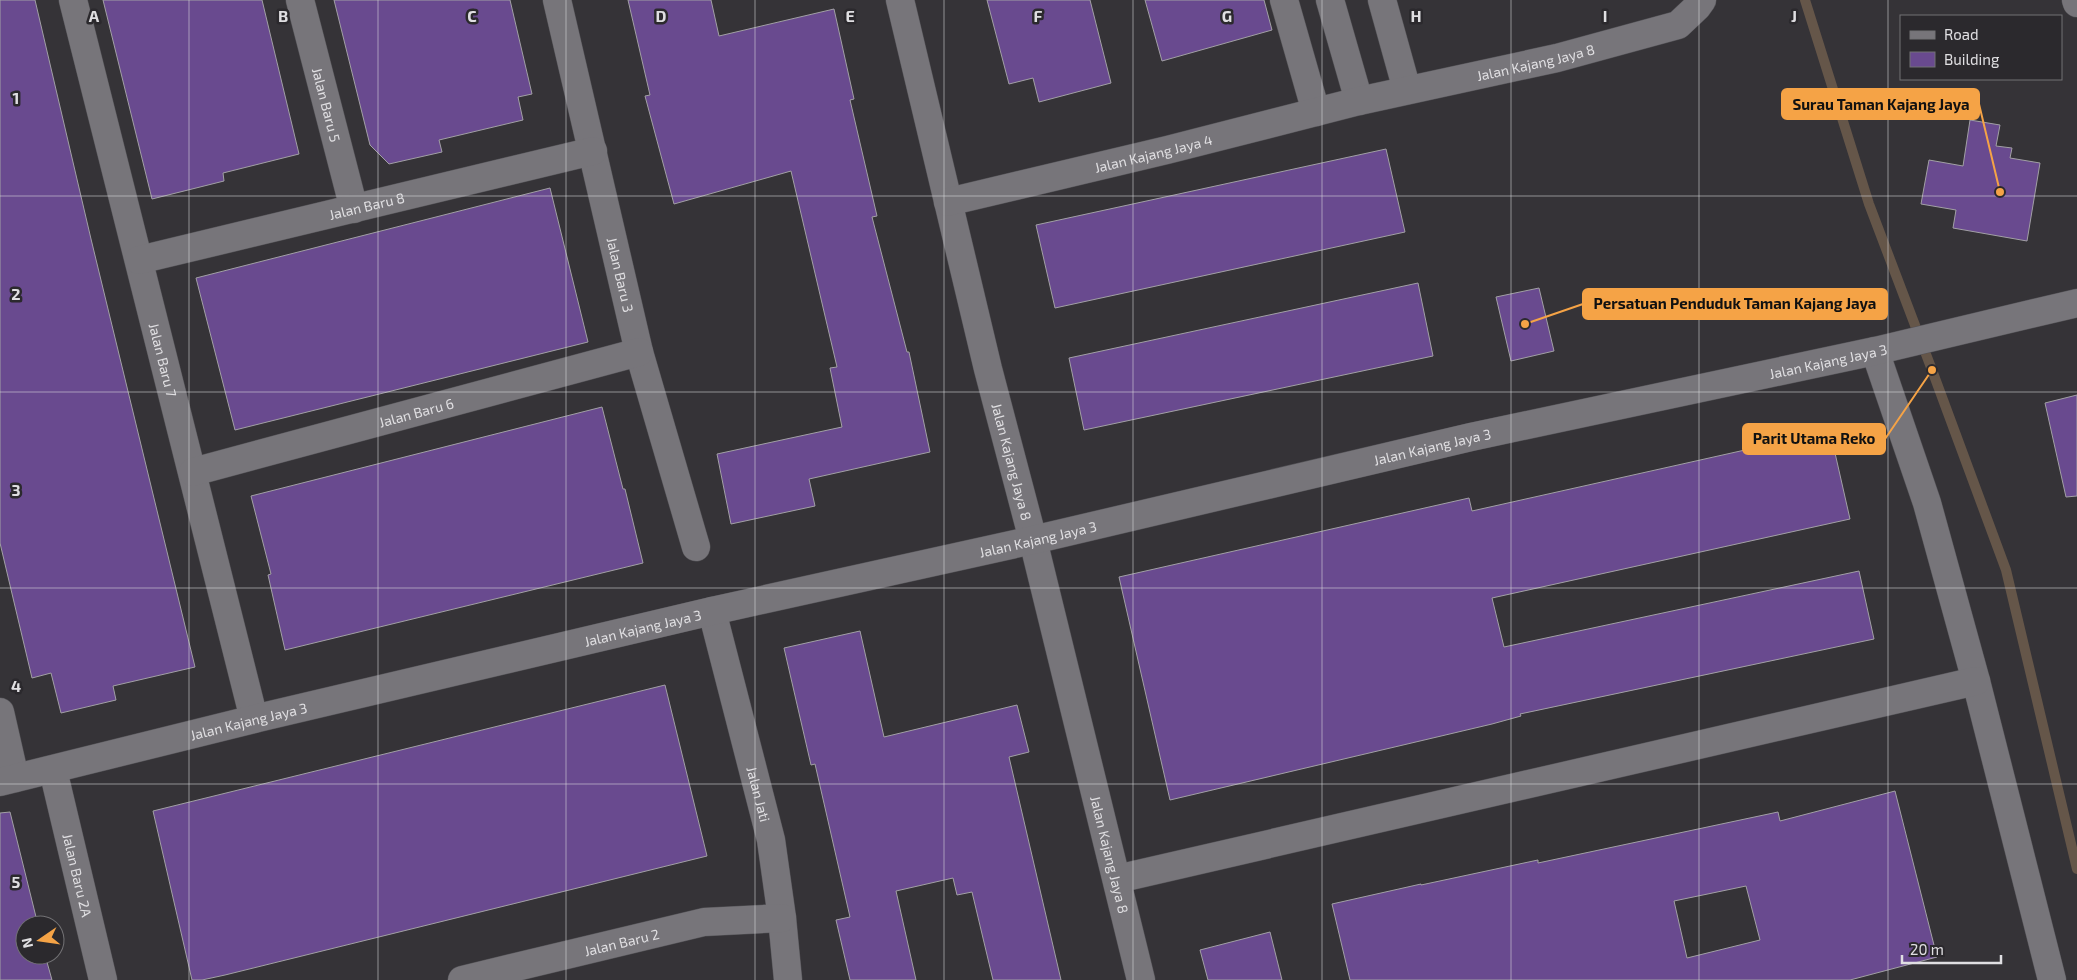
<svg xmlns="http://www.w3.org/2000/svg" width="2077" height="980" viewBox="0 0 2077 980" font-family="'Exo 2',sans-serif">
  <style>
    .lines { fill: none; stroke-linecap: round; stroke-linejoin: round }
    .stream { stroke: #655649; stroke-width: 10 }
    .building { fill: #694a8f; stroke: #a2a0a5; fill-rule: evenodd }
    .street-casing { stroke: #535256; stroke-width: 29 }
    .street { stroke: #77757a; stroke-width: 28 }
    .grid { fill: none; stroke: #e0dfe2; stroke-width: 1; stroke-opacity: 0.55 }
    .labels { text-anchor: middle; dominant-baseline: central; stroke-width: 5; stroke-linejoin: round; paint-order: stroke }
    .street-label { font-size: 14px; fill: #e0dfe2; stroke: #2b292d }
    .grid-label { font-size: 16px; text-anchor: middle; font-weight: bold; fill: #e0dfe2; stroke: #2b292d; stroke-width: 5; stroke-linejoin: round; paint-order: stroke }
    .leader { fill: none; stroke: #f5a346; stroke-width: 2 }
    .callout-dot { fill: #f5a346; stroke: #2b292d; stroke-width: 2 }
    .callout { fill: #f5a346; stroke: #f5a346; stroke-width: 2 }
    .callout-label { font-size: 15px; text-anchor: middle; font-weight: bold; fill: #111 }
  </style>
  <rect width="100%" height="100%" fill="#353337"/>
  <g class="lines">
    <polyline class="stream" points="1805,0 1869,204 1932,370 2006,570 2077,869"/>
  </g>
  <g class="building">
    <polygon points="0,0 35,0 91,239 195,667 113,686 116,700 61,713 51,673 32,678 0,543"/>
    <polygon points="103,0 262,0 299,154 223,173 224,181 152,199"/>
    <polygon points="334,0 510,0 532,94 518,97 523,120 439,140 442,152 389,164 370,145"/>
    <polygon points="628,0 711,0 719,36 834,9 854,99 850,100 877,216 872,217 907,352 909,352 930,452 809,479 815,506 731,524 717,454 842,427 830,368 837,367 791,171 674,204 645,96 650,95"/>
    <polygon points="987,0 1090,0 1111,83 1039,102 1033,78 1009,84"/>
    <polygon points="1145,0 1264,0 1272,30 1162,61"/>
    <polygon points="1970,120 2000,125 1996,146 2012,148 2010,158 2040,163 2027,241 1953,228 1956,210 1921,204 1929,160 1963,166"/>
    <polygon points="1386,149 1405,232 1055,308 1036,225"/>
    <polygon points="550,188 588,342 235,430 196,278"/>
    <polygon points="1418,283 1433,356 1084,430 1069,358"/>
    <polygon points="1539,288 1554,351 1511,361 1496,297"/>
    <polygon points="2077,395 2077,496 2066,497 2045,403"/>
    <polygon points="602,407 623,489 625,489 643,563 285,650 268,575 271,574 251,496"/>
    <polygon points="1830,431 1850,519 1492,598 1504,647 1859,571 1874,639 1520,714 1521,716 1492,724 1170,800 1119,577 1469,498 1472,511"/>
    <polygon points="860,631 884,737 1017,705 1029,752 1009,757 1061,980 993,980 972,892 957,895 953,878 896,891 916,980 850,980 836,920 850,917 815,764 811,765 784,648"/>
    <polygon points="665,685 707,856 225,975 202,980 192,980 153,811"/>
    <path d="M1895 791 1937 957 1850 980H1350L1332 904 1421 884V885L1538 860V863L1778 812 1780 821ZM1746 886 1760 940 1687 958 1674 901Z"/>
    <polygon points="10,812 38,925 25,925 25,955 45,955 52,980 0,980 0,813"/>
    <polygon points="1270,932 1282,980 1208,980 1200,950"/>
  </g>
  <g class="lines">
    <defs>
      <g id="street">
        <path id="s1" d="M73 0 254 719"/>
        <path id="s2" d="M300 0 354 209"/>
        <path id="s3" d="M557 0 639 352 696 547"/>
        <path id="s4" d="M900 0 988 369 1033 540 1141 980"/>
        <polyline points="1284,0 1316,112"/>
        <polyline points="1330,0 1359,101"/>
        <polyline points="1382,0 1407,90"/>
        <polyline points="2076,0 2077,3"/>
        <path id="s5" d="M948 202 1167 150 1359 101 1557 58 1678 25 1697 7 1702 0"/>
        <path id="s6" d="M139 260 593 151"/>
        <polyline points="1875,351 1927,503 1976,681 2052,980"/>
        <path id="s7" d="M193 472 639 352"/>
        <path id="s8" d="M712 611 771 840 782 918 788 980"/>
        <polyline points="0,712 15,778"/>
        <path id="s9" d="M53 770 103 980"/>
        <path id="s10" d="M0 782 254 719 712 611 1033 540 1471 437 1875 351 2077 303"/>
        <polyline points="1117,879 1976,681"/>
        <path id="s11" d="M462 980 704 922 782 918"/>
      </g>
    </defs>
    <use href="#street" class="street-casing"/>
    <use href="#street" class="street"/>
  </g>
  <path class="grid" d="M189 0V980M378 0V980M566 0V980M755 0V980M944 0V980M1133 0V980M1322 0V980M1511 0V980M1699 0V980M1888 0V980M0 196H2077M0 392H2077M0 588H2077M0 784H2077"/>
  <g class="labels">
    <g class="street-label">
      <text stroke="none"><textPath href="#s5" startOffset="604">Jalan Kajang Jaya 8</textPath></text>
      <text stroke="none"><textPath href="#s2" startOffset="108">Jalan Baru 5</textPath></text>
      <text stroke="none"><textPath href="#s5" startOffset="211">Jalan Kajang Jaya 4</textPath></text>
      <text stroke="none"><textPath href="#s6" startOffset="234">Jalan Baru 8</textPath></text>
      <text stroke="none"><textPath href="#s3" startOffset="282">Jalan Baru 3</textPath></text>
      <text stroke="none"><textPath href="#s1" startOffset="371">Jalan Baru 7</textPath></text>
      <text stroke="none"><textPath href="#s10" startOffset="1876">Jalan Kajang Jaya 3</textPath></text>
      <text stroke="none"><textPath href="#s7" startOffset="231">Jalan Baru 6</textPath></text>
      <text stroke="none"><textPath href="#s10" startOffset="1471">Jalan Kajang Jaya 3</textPath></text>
      <text stroke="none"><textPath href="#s4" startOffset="475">Jalan Kajang Jaya 8</textPath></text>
      <text stroke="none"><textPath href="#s10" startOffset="1066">Jalan Kajang Jaya 3</textPath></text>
      <text stroke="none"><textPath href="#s10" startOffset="661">Jalan Kajang Jaya 3</textPath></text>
      <text stroke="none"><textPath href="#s10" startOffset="256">Jalan Kajang Jaya 3</textPath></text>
      <text stroke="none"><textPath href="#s8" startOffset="189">Jalan Jati</textPath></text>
      <text stroke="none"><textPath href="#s4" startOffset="880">Jalan Kajang Jaya 8</textPath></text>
      <text stroke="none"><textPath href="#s9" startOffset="108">Jalan Baru 2A</textPath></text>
      <text stroke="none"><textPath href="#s11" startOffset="164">Jalan Baru 2</textPath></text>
    </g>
  </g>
  <g class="grid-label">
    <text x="94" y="22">A</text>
    <text x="283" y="22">B</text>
    <text x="472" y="22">C</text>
    <text x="661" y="22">D</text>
    <text x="850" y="22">E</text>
    <text x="1038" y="22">F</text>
    <text x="1227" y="22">G</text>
    <text x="1416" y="22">H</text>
    <text x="1605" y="22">I</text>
    <text x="1794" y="22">J</text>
    <text x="16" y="104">1</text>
    <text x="16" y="300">2</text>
    <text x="16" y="496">3</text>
    <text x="16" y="692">4</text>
    <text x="16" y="888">5</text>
  </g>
  <path class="leader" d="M2000 192L1979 104M1525 324L1583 304M1932 370L1885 439"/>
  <g class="callout-dot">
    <circle cx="2000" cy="192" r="5"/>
    <circle cx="1525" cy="324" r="5"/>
    <circle cx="1932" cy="370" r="5"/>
  </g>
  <g class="callout">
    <rect x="1782" y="89" width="197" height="30" rx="5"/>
    <rect x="1583" y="289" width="304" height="30" rx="5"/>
    <rect x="1743" y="424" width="142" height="30" rx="5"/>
  </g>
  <g class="callout-label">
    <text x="1881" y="110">Surau Taman Kajang Jaya</text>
    <text x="1735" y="309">Persatuan Penduduk Taman Kajang Jaya</text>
    <text x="1814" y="444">Parit Utama Reko</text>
  </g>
  <rect x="1900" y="15" width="162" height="65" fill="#2b292d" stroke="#737275"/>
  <rect x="1910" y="31" width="25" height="8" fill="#77757a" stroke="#737275"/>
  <text x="1944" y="40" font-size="15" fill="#e0dfe2">Road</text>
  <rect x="1910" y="52" width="25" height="15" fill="#694a8f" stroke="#737275"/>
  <text x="1944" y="65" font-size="15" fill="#e0dfe2">Building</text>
  <g transform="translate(40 940) rotate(257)"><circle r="24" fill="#2b292d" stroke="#737275"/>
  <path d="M0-4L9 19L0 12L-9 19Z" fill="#f5a346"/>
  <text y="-8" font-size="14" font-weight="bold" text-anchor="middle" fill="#e0dfe2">N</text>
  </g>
  <path d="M1902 955v8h99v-8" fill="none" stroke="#e0dfe2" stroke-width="2.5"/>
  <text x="1910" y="955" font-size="15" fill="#e0dfe2" stroke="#2b292d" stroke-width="4" paint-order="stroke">20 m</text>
</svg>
